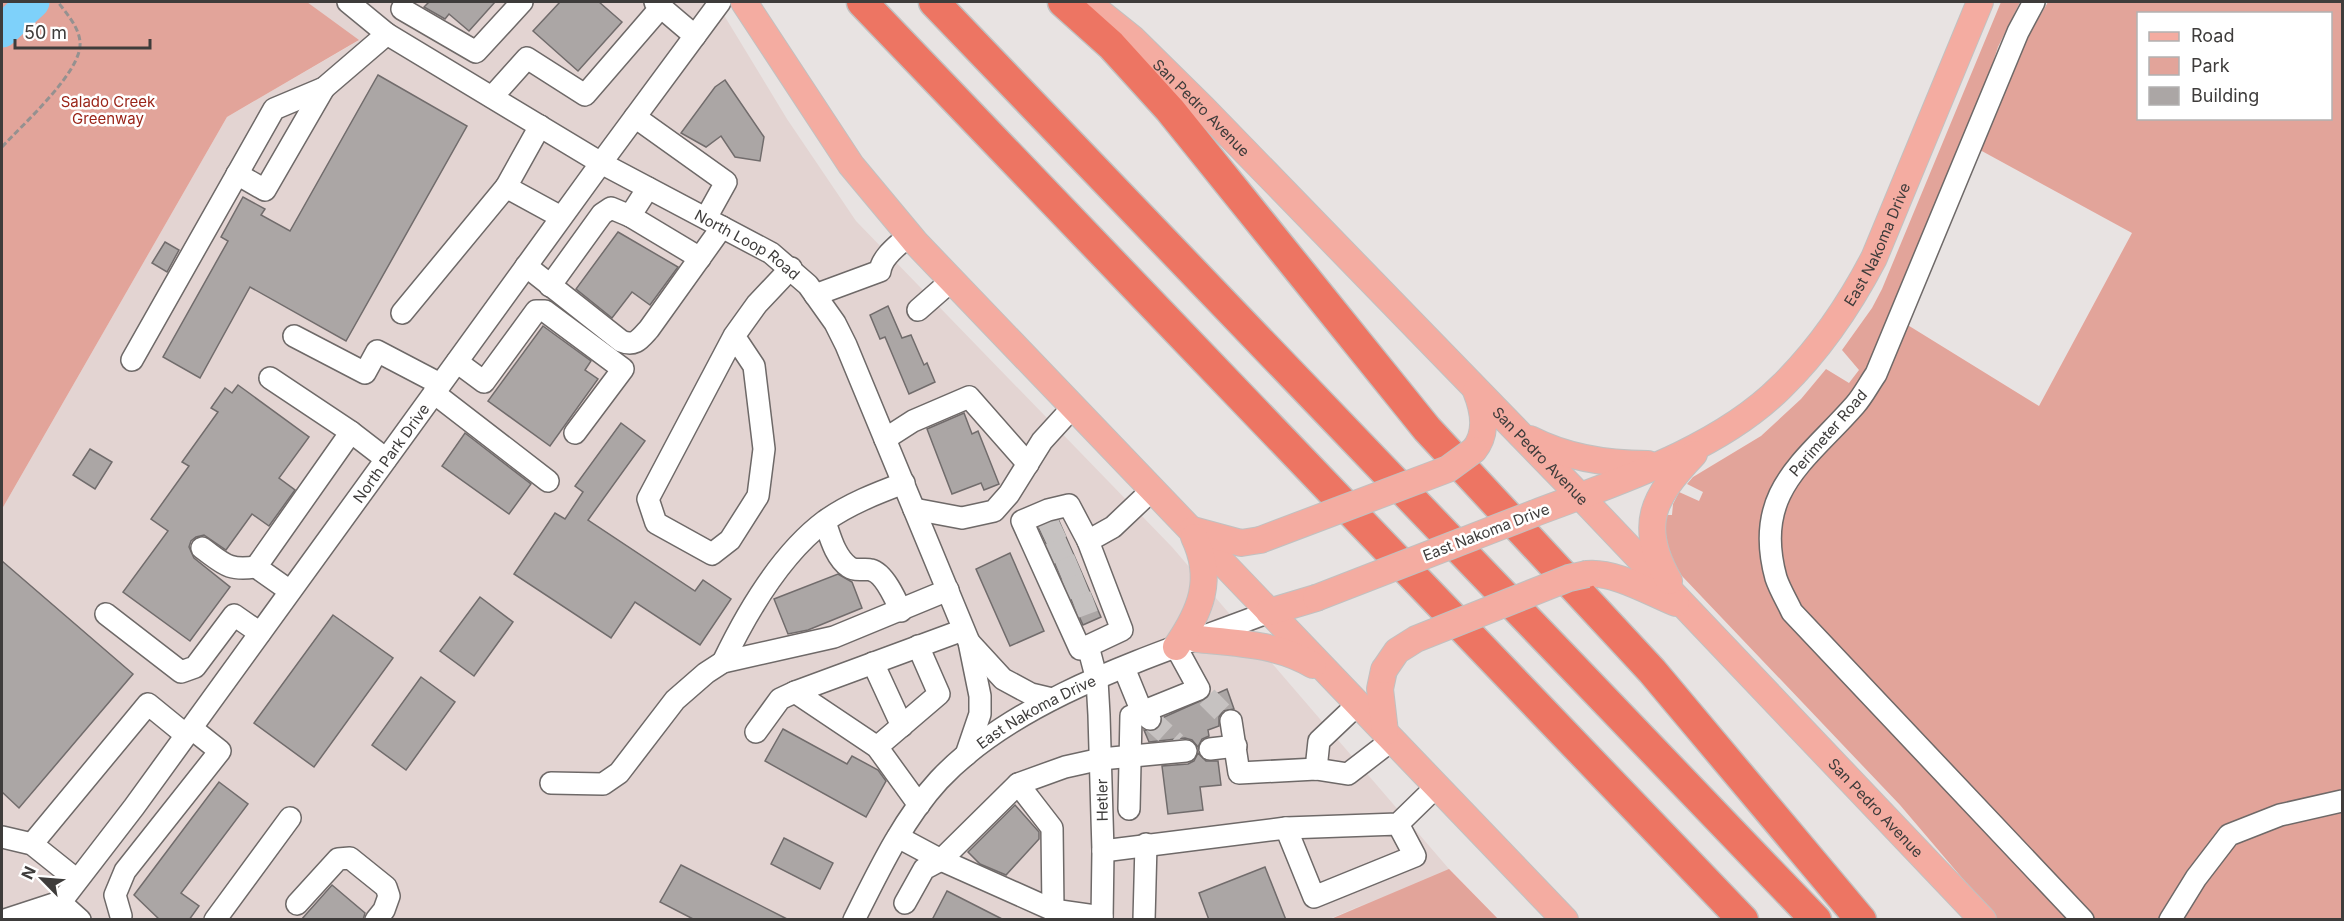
<svg xmlns="http://www.w3.org/2000/svg" width="2344" height="921" viewBox="0 0 2344 921" font-family="Inter,sans-serif">
  <style>
    .built { fill: #e3d4d2 }
    .green { fill: #e2a49a; fill-rule: evenodd }
    .lines { fill: none; stroke-linecap: round; stroke-linejoin: round }
    .river { stroke: #7ed1fa; stroke-width: 33 }
    .building { fill: #aba6a5; stroke: #716c6c; stroke-width: 1.5 }
    .minor-tunnel { stroke: #c6c2c1; stroke-width: 21; stroke-dasharray: 21 10; stroke-linecap: butt }
    .minor-casing { stroke: #6e6968; stroke-width: 24 }
    .major-casing { stroke: #c1c1c0; stroke-width: 28 }
    .highway-casing { stroke: #c1c1c0; stroke-width: 33 }
    .path { stroke: #959190; stroke-width: 3; stroke-dasharray: 6 3; stroke-linecap: butt }
    .minor { stroke: #fff; stroke-width: 21 }
    .major { stroke: #f4aca1; stroke-width: 26 }
    .highway { stroke: #ed7563; stroke-width: 30 }
    .major-bridge-casing { stroke: #c1c1c0; stroke-width: 28; stroke-linecap: butt }
    .major-bridge { stroke: #f4aca1; stroke-width: 26 }
    .labels { text-anchor: middle; dominant-baseline: central; stroke-width: 5; stroke-linejoin: round; paint-order: stroke }
    .park-label { font-size: 15px; fill: #9a2519; stroke: #fff }
    .street-label { font-size: 15px; fill: #3e3c3b; stroke: #fff }
  </style>
  <rect width="100%" height="100%" fill="#e8e3e2"/>
  <polygon class="built" points="307,2 716,2 787,119 856,221 1172,547 1449,869 1498,919 1331,919 1374,900 1327,920 2,920 2,509 227,117 358,41"/>
  <g class="green">
    <polygon points="2,2 307,2 359,40 227,117 2,509"/>
    <path d="M2001 2H2020L1998 47 1982 95 1884 334 1859 386 1795 457 1766 573 2072 919H1997L1900 805 1682 576C1668 559 1662 537 1666 515H1672L1673 504 1679 492 1699 501 1703 492 1687 484 1693 477 1761 436 1801 399 1826 369 1849 383 1859 370 1842 350 1872 308 1882 289Z"/>
    <path d="M2048 2H2342V919H2093L1806 616C1786 586 1775 557 1781 521 1786 490 1811 462 1828 437 1854 399 1880 362 1906 324L2039 406 2132 233 1980 150 2018 54ZM2138 14H2330V118H2138Z"/>
    <polygon points="1449,869 1498,919 1331,919"/>
  </g>
  <g class="lines">
    <polyline class="river" points="2,31 33,2"/>
  </g>
  <g class="building">
    <polygon points="429,2 495,2 469,31 449,14 445,19 424,7"/>
    <polygon points="560,2 599,2 622,22 578,71 533,31"/>
    <polygon points="378,75 467,126 346,341 250,287 200,378 163,357 228,241 221,237 243,197 265,209 261,215 290,231"/>
    <polygon points="725,80 764,137 760,161 735,157 721,136 706,147 681,133 715,87"/>
    <polygon points="618,232 678,267 650,305 632,292 612,318 576,289"/>
    <polygon points="165,242 179,250 167,272 152,263"/>
    <polygon points="888,306 902,338 911,335 924,365 927,363 935,382 909,394 885,337 880,339 870,315"/>
    <polygon points="543,326 591,361 585,370 598,379 550,446 488,401"/>
    <polygon points="238,385 309,437 279,478 295,490 269,526 252,514 226,550 204,535 196,537 191,541 189,547 194,558 230,587 190,641 123,592 168,531 151,519 189,466 182,462 218,412 211,408 225,388 232,393"/>
    <polygon points="964,413 972,434 978,431 999,484 984,490 981,483 952,494 927,429"/>
    <polygon points="621,423 645,441 588,520 695,591 703,580 731,599 700,645 635,602 611,638 514,574 555,513 565,519 583,492 575,486"/>
    <polygon points="465,433 531,484 509,514 442,466"/>
    <polygon points="90,449 112,462 95,489 73,475"/>
    <polygon points="1059,521 1101,617 1083,625 1039,528"/>
    <polygon points="1010,553 1044,631 1010,646 976,569"/>
    <polygon points="2,561 133,674 19,808 2,792"/>
    <polygon points="838,574 852,582 862,608 808,630 788,634 774,599"/>
    <polygon points="480,597 513,622 474,676 440,651"/>
    <polygon points="333,615 393,658 314,767 254,723"/>
    <polygon points="421,677 455,702 406,770 372,745"/>
    <polygon points="1227,689 1234,709 1223,711 1219,717 1219,726 1208,730 1209,736 1202,739 1198,747 1192,740 1185,738 1149,742 1144,730 1154,731 1159,728 1162,718"/>
    <polygon points="783,729 847,764 852,756 878,770 886,781 866,817 765,761"/>
    <polygon points="1198,753 1206,761 1218,761 1221,785 1200,787 1203,810 1168,814 1162,766 1188,764 1194,761"/>
    <polygon points="219,782 248,804 181,893 199,906 189,920 160,920 134,895"/>
    <polygon points="1015,805 1039,832 1039,839 1006,875 980,864 968,852"/>
    <polygon points="784,838 833,863 820,889 771,864"/>
    <polygon points="681,865 789,920 695,920 660,902"/>
    <polygon points="1265,867 1286,920 1209,920 1199,893"/>
    <polygon points="332,885 365,913 363,920 301,920"/>
    <polygon points="947,891 1004,920 932,920"/>
  </g>
  <g class="lines">
    <g class="minor-tunnel">
      <polyline points="1043,536 1062,527"/>
      <polyline points="1050,554 1070,545"/>
      <polyline points="1059,572 1078,564"/>
      <polyline points="1066,590 1086,582"/>
      <polyline points="1075,608 1094,601"/>
      <polyline points="1207,697 1231,721"/>
      <polyline points="1150,719 1176,743"/>
    </g>
    <defs>
      <g id="minor">
        <path id="s1" d="M348 2 387 34 601 163 771 253 808 285 835 323 846 345 969 642 980 696V714L966 755"/>
        <polyline points="655,2 695,36"/>
        <path d="M2034 2 2018 32 1876 374C1869 384 1863 396 1855 405 1806 461 1752 491 1776 578 1780 590 1787 601 1792 612L2083 920"/>
        <polyline points="402,9 476,52 522,2"/>
        <polyline points="492,97 527,58 585,95 661,7"/>
        <polyline points="635,117 726,182 706,218"/>
        <polyline points="540,126 506,187 561,217"/>
        <polyline points="237,174 265,190 324,88"/>
        <polyline points="630,216 700,258"/>
        <path d="M526 266 621 341C635 347 640 339 649 329L722 227"/>
        <polyline points="550,286 602,214 611,208 630,216 648,188"/>
        <path d="M815 295 880 271C882 256 899 245 909 235"/>
        <polyline points="918,310 951,281"/>
        <polyline points="402,313 506,187"/>
        <polyline points="294,336 365,373 377,351 440,384"/>
        <polyline points="734,336 754,366 764,449 758,496 730,540 712,554 656,523 648,499 734,336 757,304 791,268"/>
        <polyline points="132,360 274,109 324,88 387,34"/>
        <polyline points="457,362 484,382 536,311 545,311 623,369 575,433"/>
        <polyline points="270,378 351,432"/>
        <polyline points="434,393 548,481"/>
        <polyline points="885,439 913,421 969,397 1028,464"/>
        <polyline points="914,509 962,518 994,511 1009,494 1042,441 1073,407"/>
        <path d="M825 522C830 536 835 557 849 567 856 572 864 568 871 570 884 573 896 600 901 611"/>
        <polyline points="1088,541 1122,630 1088,646"/>
        <path d="M202 548C224 564 228 571 256 567"/>
        <polyline points="290,591 256,567 351,432 386,459"/>
        <polyline points="106,614 181,672 195,667 234,615 260,633"/>
        <polyline points="969,642 1003,679 1031,694 1052,699"/>
        <path d="M723 662C746 614 781 554 825 521 849 504 877 493 904 483"/>
        <polyline points="873,663 902,726"/>
        <polyline points="1124,668 1142,712 1131,716 1129,809"/>
        <polyline points="1150,719 1142,712 1199,689 1176,647"/>
        <polyline points="1231,721 1239,773 1316,769 1348,774 1392,740"/>
        <polyline points="756,732 780,699 795,692"/>
        <polyline points="877,747 939,694 918,646"/>
        <polyline points="1210,749 1236,746"/>
        <polyline points="1316,769 1319,741 1358,704"/>
        <polyline points="551,783 603,784 619,773 675,700 706,673 723,662 834,637 948,590"/>
        <polyline points="919,805 877,747 795,692 963,630"/>
        <polyline points="1398,824 1415,856 1314,897 1286,828 1398,824 1437,786"/>
        <polyline points="2,837 32,844 77,880"/>
        <polyline points="898,837 941,860 1053,910 1102,917"/>
        <polyline points="32,844 148,704 186,735"/>
        <polyline points="1103,851 1286,828"/>
        <polyline points="60,902 80,920"/>
        <polyline points="905,903 924,869 941,860 1018,784"/>
        <polyline points="297,904 338,859 350,858 386,887 389,896 384,910 376,920"/>
        <polyline points="1053,910 1052,828 1018,784 1065,767 1101,759 1186,751"/>
        <polyline points="121,916 115,895 125,871 220,751 191,728"/>
        <polyline points="5,920 60,902"/>
        <path id="s2" d="M47 920 134 807 601 163 720 2"/>
        <polyline points="215,920 290,818"/>
        <path id="s3" d="M854 920C878 872 903 819 939 780 1020 694 1161 654 1269 612"/>
        <polyline points="1102,920 1103,851 1099,715 1097,680 1088,646 1080,649 1022,521 1048,510 1069,505 1088,541 1113,527 1152,490"/>
        <polyline points="1144,920 1146,844"/>
        <polyline points="2170,920 2196,878 2229,835 2280,815 2342,801"/>
      </g>
      <g id="major">
        <polyline points="744,2 851,165 916,243 1565,920"/>
        <path id="s4" d="M1087 2 1133 39 1203 108 1580 496 1983 920"/>
        <path d="M1530 439C1567 458 1607 464 1648 464"/>
        <path d="M1474 450C1488 433 1484 411 1476 391"/>
        <path id="s5" d="M1535 513C1617 482 1718 450 1781 387 1820 349 1849 306 1874 258L1980 2"/>
        <polyline points="1193,530 1241,543 1260,540"/>
        <path d="M1587 574C1614 571 1651 593 1676 603"/>
        <path d="M1669 581C1637 525 1653 497 1694 454"/>
        <polyline points="1269,612 1316,598"/>
        <path d="M1197 639C1237 643 1278 644 1313 665"/>
        <path d="M1176 647C1201 611 1214 579 1194 537"/>
        <polyline points="1384,670 1380,689 1385,732"/>
      </g>
      <g id="highway">
        <polyline points="862,2 1743,920"/>
        <polyline points="934,2 1816,920"/>
        <polyline points="1063,2 1111,45 1170,110 1427,429 1652,671 1861,920"/>
      </g>
    </defs>
    <use href="#minor" class="minor-casing"/>
    <use href="#major" class="major-casing"/>
    <use href="#highway" class="highway-casing"/>
    <path class="path" d="M2 147C22 125 83 71 80 42 79 27 66 13 58 2"/>
    <use href="#minor" class="minor"/>
    <use href="#major" class="major"/>
    <use href="#highway" class="highway"/>
    <defs>
      <g id="major-bridge">
        <polyline points="1260,540 1448,469 1474,450"/>
        <polyline points="1316,598 1535,513"/>
        <polyline points="1384,670 1397,651 1416,639 1569,578 1587,574"/>
      </g>
    </defs>
    <use href="#major-bridge" class="major-bridge-casing"/>
    <use href="#major-bridge" class="major-bridge"/>
  </g>
  <g class="labels">
    <g class="park-label">
      <text x="108" y="101">Salado Creek<tspan x="108" dy="17">Greenway</tspan></text>
    </g>
    <g class="street-label">
      <text stroke="none"><textPath href="#s4" startOffset="156">San Pedro Avenue</textPath></text>
      <text stroke="none"><textPath href="#s5" startOffset="452">East Nakoma Drive</textPath></text>
      <text stroke="none"><textPath href="#s1" startOffset="468">North Loop Road</textPath></text>
      <text transform="translate(1828 433) rotate(-49)">Perimeter Road</text>
      <text stroke="none"><textPath href="#s2" startOffset="580">North Park Drive</textPath></text>
      <text stroke="none"><textPath href="#s4" startOffset="642">San Pedro Avenue</textPath></text>
      <text transform="translate(1486 532) rotate(-21)">East Nakoma Drive</text>
      <text stroke="none"><textPath href="#s3" startOffset="284">East Nakoma Drive</textPath></text>
      <text transform="translate(1102 800) rotate(-91)">Hetler</text>
      <text stroke="none"><textPath href="#s4" startOffset="1128">San Pedro Avenue</textPath></text>
    </g>
  </g>
  <rect width="2344" height="921" fill="none" stroke="#3e3c3b" stroke-width="6"/>
  <rect x="2137" y="12" width="195" height="108" fill="#ffffff" stroke="#b2b1b1" stroke-width="1.5"/>
  <rect x="2149" y="32" width="30" height="9" fill="#f4aca1" stroke="#b2b1b1" stroke-width="1.5"/>
  <text x="2191" y="42" font-size="18" fill="#3e3c3b">Road</text>
  <rect x="2149" y="57" width="30" height="18" fill="#e2a49a" stroke="#b2b1b1" stroke-width="1.5"/>
  <text x="2191" y="72" font-size="18" fill="#3e3c3b">Park</text>
  <rect x="2149" y="87" width="30" height="18" fill="#aba6a5" stroke="#b2b1b1" stroke-width="1.5"/>
  <text x="2191" y="102" font-size="18" fill="#3e3c3b">Building</text>
  <g transform="translate(42 879) rotate(295)" stroke="#ffffff" stroke-width="4.5" paint-order="stroke">
  <path d="M0-4.5L10 22L0 15L-10 22Z" fill="#3e3c3b"/>
  <text y="-9" font-size="16" font-weight="bold" text-anchor="middle" fill="#3e3c3b">N</text>
  </g>
  <path d="M15 39v9h135v-9" fill="none" stroke="#3e3c3b" stroke-width="3"/>
  <text x="24" y="39" font-size="18" fill="#3e3c3b" stroke="#ffffff" stroke-width="4.5" paint-order="stroke">50 m</text>
</svg>
